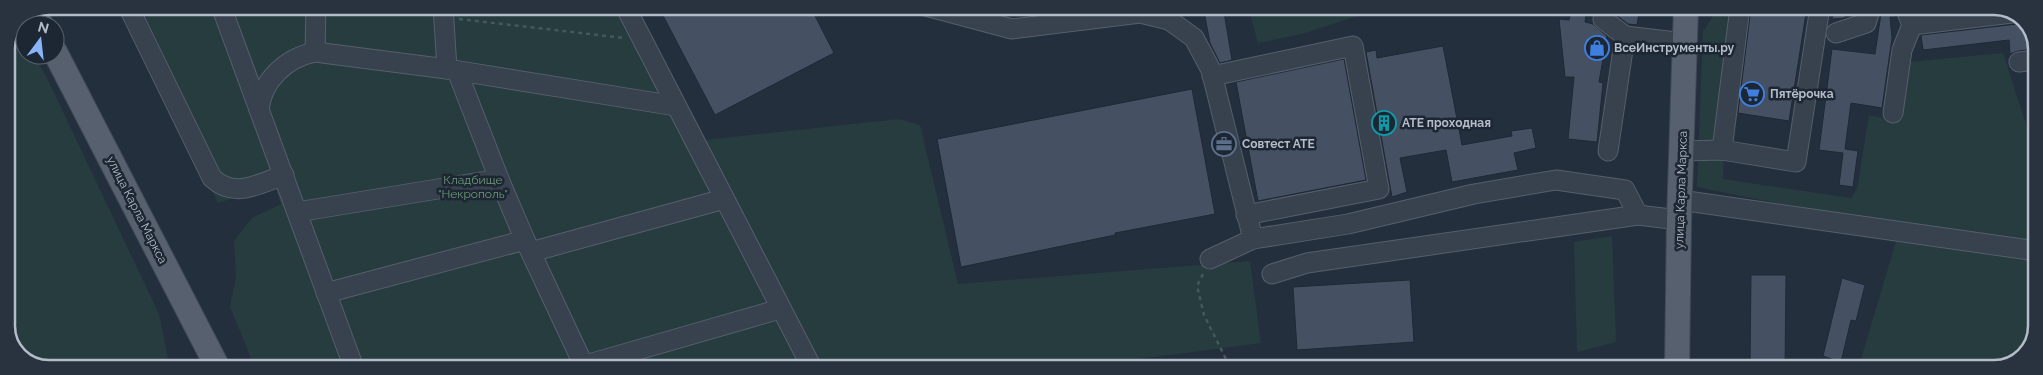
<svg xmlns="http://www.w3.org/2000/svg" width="2043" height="375" viewBox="0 0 2043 375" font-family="Raleway,sans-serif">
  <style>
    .green { fill: #263c3f }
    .building { fill: #455162; stroke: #1f2835 }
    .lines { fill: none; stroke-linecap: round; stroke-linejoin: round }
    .minor-casing { stroke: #565f6c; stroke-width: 21 }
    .major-casing { stroke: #414a57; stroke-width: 26 }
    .path { stroke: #44595c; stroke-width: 2.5; stroke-dasharray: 4 4; stroke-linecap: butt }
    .minor { stroke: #38414e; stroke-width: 19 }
    .major { stroke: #56606e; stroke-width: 24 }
    .labels { text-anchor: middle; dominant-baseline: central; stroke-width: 5; stroke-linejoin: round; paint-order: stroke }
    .poi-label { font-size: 12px; font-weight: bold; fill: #b4bcc9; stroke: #1d2633; text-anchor: start }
    .park-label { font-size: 12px; fill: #6b9a76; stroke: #1d2633 }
    .street-label { font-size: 12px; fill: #b4bcc9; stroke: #1d2633 }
    .rim { fill: none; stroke: #b4bcc9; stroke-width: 2.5 }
  </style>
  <rect width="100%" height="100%" fill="#242f3e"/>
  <g class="green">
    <polygon points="124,6 636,6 705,140 899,119 920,125 958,284 1250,261 1261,343 1062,369 255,368 230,307 236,276 234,241 252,218 281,204 274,185 218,203"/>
    <polygon points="1248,7 1385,7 1302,34 1258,43"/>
    <polygon points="1719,7 1730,7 1723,179 1851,198 1857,189 1869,115 1900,122 1908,62 2003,53 2027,127 2036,126 2036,331 2022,358 1994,369 1858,369 1900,228 1697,187 1703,31"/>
    <polygon points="16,26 25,41 25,55 33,55 46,76 159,314 170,368 44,368 19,356 7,331 6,49"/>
    <polygon points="1612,236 1616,342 1577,352 1574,242"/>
  </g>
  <g class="building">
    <polygon points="658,6 810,6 834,53 715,115"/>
    <polygon points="1203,6 1223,6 1232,60 1220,63 1210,43"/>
    <polygon points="1572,7 1587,7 1585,22 1593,24 1607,36 1599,82 1603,83 1597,142 1568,139 1574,77 1565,77 1559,19 1569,20"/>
    <polygon points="1615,7 1640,7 1637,25 1628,24 1615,14"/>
    <polygon points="1751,7 1807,7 1789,121 1738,113"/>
    <polygon points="1834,7 1846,7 1845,18 1832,19"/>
    <polygon points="1882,7 1894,7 1896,14 1895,17 1890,17 1892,38 1882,108 1851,103 1845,149 1858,151 1853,187 1839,185 1843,153 1819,150 1832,49 1875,54"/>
    <polygon points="2026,23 2036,44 2036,49 2018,51 2010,54 2009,40 1923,50 1921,35"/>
    <polygon points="1443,46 1462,145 1512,136 1511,131 1532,128 1536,148 1514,153 1518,170 1452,182 1446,150 1400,158 1407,192 1392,197 1366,52 1376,50 1377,58"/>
    <polygon points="1344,59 1366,180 1258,201 1236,82"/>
    <polygon points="1192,89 1215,214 1115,233 1115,235 961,267 937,139"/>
    <polygon points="1751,275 1786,275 1785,369 1750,365"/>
    <polygon points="1842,278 1865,285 1856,321 1851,320 1841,362 1823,356"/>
    <polygon points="1410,280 1414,342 1297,350 1293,287"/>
  </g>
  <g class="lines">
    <defs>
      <g id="minor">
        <path d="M128 6 212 178C235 199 258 184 284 175"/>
        <polyline points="221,6 354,368"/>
        <polyline points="443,6 447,69"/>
        <polyline points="625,6 812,368"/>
        <polyline points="926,6 1012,29 1140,13 1169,20 1194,38 1211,70 1253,239"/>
        <polyline points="1604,7 1603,19 1625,36"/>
        <polyline points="1905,7 1912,25 2012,13"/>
        <polyline points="1836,33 1866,23 1871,7"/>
        <polyline points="315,52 316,6"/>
        <polyline points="2019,62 2036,60"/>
        <polyline points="457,71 499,179"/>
        <polyline points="1212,76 1353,46 1379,189 1246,215"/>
        <path d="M259 110C262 80 286 58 315 52L447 69 676 106"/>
        <polyline points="1893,113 1902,50 1912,25"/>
        <polyline points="1722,150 1740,7"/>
        <polyline points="1608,151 1625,36 1685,43"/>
        <polyline points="1682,151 1722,150 1796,162 1820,7"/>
        <polyline points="1680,200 2036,251"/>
        <polyline points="297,212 499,179 525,240 585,368"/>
        <polyline points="531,252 724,199"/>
        <polyline points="1210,259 1253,239 1348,224 1474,194 1556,180 1625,190 1638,215"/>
        <polyline points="1272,274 1307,263 1638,215 1679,220"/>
        <polyline points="326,293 525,240"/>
        <polyline points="575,368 780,309"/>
      </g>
      <g id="major">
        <polyline points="35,12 41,25"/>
        <polyline points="55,52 218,368"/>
        <polyline points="1677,369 1679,220 1686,7"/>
      </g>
    </defs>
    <use href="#minor" class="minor-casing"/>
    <use href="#major" class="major-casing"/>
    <g class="path">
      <polyline points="348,6 428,15"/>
      <polyline points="459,19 624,38"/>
      <polyline points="1203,274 1197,286 1204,315 1231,369"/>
    </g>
    <use href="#minor" class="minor"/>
    <use href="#major" class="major"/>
  </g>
  <defs>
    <symbol id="shop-ring" viewBox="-11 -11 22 22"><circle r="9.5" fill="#1d2633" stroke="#3f7fe0" stroke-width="1.5"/><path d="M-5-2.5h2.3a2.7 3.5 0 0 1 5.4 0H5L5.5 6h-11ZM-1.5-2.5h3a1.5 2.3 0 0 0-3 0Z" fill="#3f7fe0"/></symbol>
    <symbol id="supermarket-ring" viewBox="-11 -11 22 22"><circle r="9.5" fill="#1d2633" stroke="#3f7fe0" stroke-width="1.5"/><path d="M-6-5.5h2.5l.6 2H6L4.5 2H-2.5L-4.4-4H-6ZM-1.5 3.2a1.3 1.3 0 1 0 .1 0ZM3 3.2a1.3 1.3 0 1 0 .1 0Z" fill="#3f7fe0"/></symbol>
    <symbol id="building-ring" viewBox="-11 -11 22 22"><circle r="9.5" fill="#1d2633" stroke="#0f9aa8" stroke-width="1.5"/><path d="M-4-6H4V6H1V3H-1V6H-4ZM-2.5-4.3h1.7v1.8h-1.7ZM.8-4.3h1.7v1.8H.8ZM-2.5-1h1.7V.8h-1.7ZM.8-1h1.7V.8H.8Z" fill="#0f9aa8"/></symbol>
    <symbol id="office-ring" viewBox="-11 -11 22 22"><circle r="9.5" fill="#1d2633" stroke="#5c6f8a" stroke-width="1.5"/><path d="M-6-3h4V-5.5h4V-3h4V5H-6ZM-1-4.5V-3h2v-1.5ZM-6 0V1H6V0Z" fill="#5c6f8a"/></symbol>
  </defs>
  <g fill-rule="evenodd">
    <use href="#shop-ring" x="1583" y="34" width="28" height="28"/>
    <use href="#supermarket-ring" x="1738" y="80" width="28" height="28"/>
    <use href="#building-ring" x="1370" y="109" width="28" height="28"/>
    <use href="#office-ring" x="1210" y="130" width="28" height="28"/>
  </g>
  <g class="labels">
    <g class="poi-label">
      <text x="1614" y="48">ВсеИнструменты.ру</text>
      <text x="1770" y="94">Пятёрочка</text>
      <text x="1402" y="123">АТЕ проходная</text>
      <text x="1242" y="144">Совтест АТЕ</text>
    </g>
    <g class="park-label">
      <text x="473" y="180">Кладбище<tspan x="473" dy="14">"Некрополь"</tspan></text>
    </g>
    <g class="street-label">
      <text transform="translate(1681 190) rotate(-88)">улица Карла Маркса</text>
      <text transform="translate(137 210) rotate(63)">улица Карла Маркса</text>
    </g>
  </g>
  <path d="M0 0H2043V375H0ZM49 15H1994A34 34 0 0 1 2028 49V326A34 34 0 0 1 1994 360H49A34 34 0 0 1 15 326V49A34 34 0 0 1 49 15Z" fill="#29323f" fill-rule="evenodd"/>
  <path class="rim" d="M49 15H1994A34 34 0 0 1 2028 49V326A34 34 0 0 1 1994 360H49A34 34 0 0 1 15 326V49A34 34 0 0 1 49 15Z"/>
  <g transform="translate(40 40) rotate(15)"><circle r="24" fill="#1d2633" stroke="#59626f"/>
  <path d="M0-4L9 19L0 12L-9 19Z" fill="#8ab4f8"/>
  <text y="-8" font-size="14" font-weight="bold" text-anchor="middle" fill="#b4bcc9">N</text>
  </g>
</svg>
